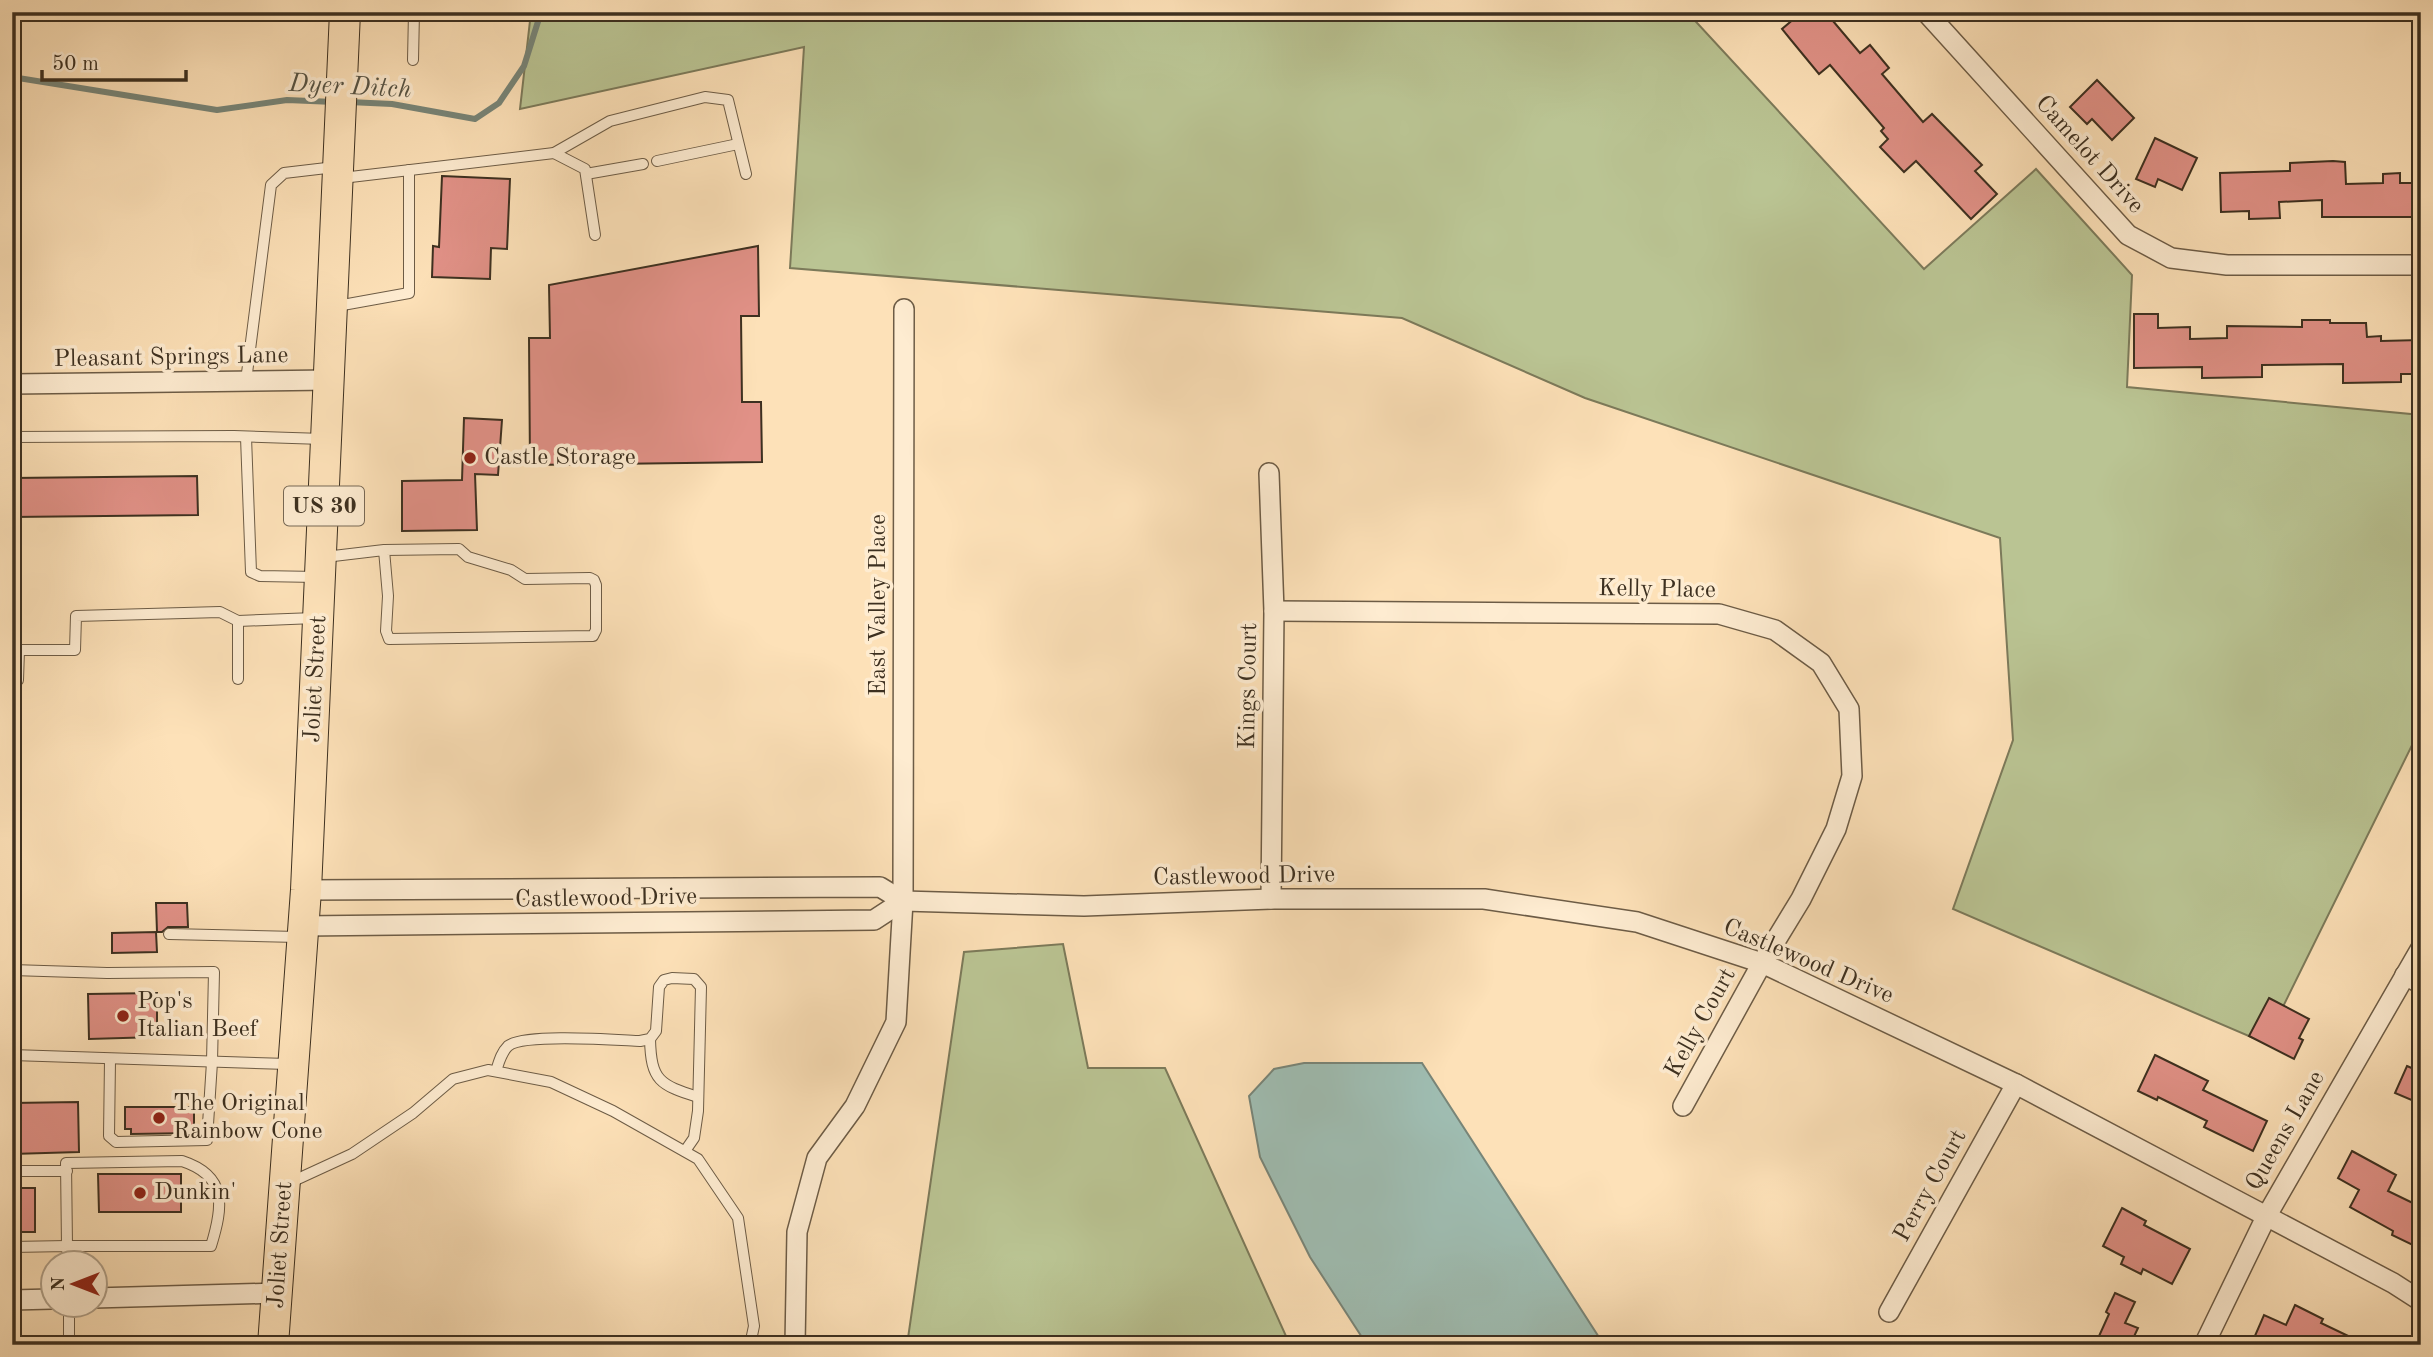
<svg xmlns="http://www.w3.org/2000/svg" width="2433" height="1357" viewBox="0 0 2433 1357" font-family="'Old Standard TT',serif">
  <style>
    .green { fill: #bac493; stroke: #7c7a5a; stroke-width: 2 }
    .water { fill: #9fbdb2; stroke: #788578; stroke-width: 2 }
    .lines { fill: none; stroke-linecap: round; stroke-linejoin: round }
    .stream { stroke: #788578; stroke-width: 6 }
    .building { fill: #e19187; stroke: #3d3020; stroke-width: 2 }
    .service-casing { stroke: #6d5c46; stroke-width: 12 }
    .minor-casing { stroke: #6d5c46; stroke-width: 22 }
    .primary-casing { stroke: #3d3020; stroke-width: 32 }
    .service { stroke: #feecd1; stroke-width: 10 }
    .minor { stroke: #feecd1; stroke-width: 19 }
    .primary { stroke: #fde1b8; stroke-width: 30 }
    .poi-dot { fill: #8f2418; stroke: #feecd1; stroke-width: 2.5 }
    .labels { text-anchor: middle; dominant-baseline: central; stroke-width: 7; stroke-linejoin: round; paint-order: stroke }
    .shield { fill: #feecd1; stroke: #776855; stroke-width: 2 }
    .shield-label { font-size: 23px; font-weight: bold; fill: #3d3020 }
    .street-label { font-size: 24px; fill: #3d3020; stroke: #feecd1 }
    .poi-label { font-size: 24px; fill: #3d3020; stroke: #feecd1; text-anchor: start }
    .water-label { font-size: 26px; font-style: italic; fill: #565344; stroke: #feecd1 }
  </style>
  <rect width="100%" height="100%" fill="#fde1b8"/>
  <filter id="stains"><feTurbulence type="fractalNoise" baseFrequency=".00286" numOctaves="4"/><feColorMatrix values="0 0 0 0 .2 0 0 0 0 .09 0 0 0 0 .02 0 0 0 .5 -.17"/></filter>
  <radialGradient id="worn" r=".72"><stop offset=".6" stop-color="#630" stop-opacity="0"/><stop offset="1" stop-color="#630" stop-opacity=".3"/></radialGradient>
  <g class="green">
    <polygon points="531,12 1687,12 1924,269 2036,169 2132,275 2127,387 2421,415 2421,727 2265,1043 1953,909 2013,740 2000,538 1585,398 1402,318 790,268 804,47 520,109"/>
    <polygon points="1063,944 1088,1068 1165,1068 1290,1345 907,1345 964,952"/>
  </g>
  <polygon class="water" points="1304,1063 1422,1063 1604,1345 1367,1345 1310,1257 1260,1157 1249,1096 1274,1069"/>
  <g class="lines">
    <g class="stream">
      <polyline points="12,77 217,110 287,100 334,102"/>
      <polyline points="349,102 392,104 475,119 499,103 524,66 541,12"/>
    </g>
  </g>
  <g class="building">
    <polygon points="1802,12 1843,12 1833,21 1860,53 1870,45 1889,68 1882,74 1923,122 1932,114 1982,165 1975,171 1997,194 1971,219 1916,161 1904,172 1880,147 1888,139 1881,131 1884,128 1830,65 1819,74 1791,40 1782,29"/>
    <polygon points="2097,80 2134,118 2112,140 2092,119 2087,124 2070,107"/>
    <polygon points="2155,138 2197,158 2182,190 2158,179 2155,187 2136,179"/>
    <polygon points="2333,161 2345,162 2346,184 2383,183 2383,174 2400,173 2400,183 2418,183 2419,217 2322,217 2322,200 2279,202 2280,218 2249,219 2249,211 2221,212 2220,173 2290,171 2290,163"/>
    <polygon points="442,176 510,179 507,249 491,248 490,279 432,277 433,246 439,247"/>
    <polygon points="758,246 759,316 741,316 742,402 761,402 762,462 530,465 529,338 550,338 549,285"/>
    <polygon points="2134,314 2158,314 2158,328 2190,327 2190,339 2227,338 2227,326 2302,327 2302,320 2330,320 2330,323 2366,323 2367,337 2381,336 2381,341 2421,340 2421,374 2401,374 2401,382 2343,383 2343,364 2262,365 2262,377 2202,378 2202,367 2134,368"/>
    <polygon points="464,418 502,420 498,475 475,474 477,530 402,531 402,481 462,480"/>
    <polygon points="197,476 198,515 12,517 12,478"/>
    <polygon points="156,903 187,903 188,927 168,927 162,932 157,932"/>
    <polygon points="156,932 157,952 112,953 112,933"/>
    <polygon points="157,993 157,1037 89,1039 88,994"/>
    <polygon points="2269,998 2309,1019 2299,1038 2303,1040 2294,1059 2249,1036"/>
    <polygon points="2155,1055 2208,1081 2203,1090 2267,1121 2253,1151 2204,1127 2207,1121 2158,1097 2157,1100 2138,1091"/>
    <polygon points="2407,1066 2421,1072 2421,1104 2395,1093"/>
    <polygon points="78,1102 79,1152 12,1154 12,1103"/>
    <polygon points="125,1107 194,1107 194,1133 131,1134 131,1129 125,1129"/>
    <polygon points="2352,1151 2396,1175 2388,1191 2421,1207 2421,1249 2392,1235 2393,1231 2350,1207 2359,1190 2338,1178"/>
    <polygon points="98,1174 181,1174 181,1212 99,1212"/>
    <rect x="12" y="1188" width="23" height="44"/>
    <polygon points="2122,1208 2146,1221 2144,1225 2190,1249 2172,1284 2143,1269 2141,1274 2121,1264 2124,1257 2103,1246"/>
    <polygon points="2115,1293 2135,1302 2125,1323 2138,1328 2130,1345 2095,1345 2109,1314 2106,1312"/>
    <polygon points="2295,1305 2323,1319 2321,1323 2367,1345 2251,1345 2264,1315 2286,1325"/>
  </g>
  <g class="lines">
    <defs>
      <g id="service">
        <polyline points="296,12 341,15"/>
        <polyline points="413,60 414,12"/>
        <polyline points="554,153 585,169 595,235"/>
        <polyline points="657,161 738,144"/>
        <polyline points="586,174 643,164"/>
        <polyline points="342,178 554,153 610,121 705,97 728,100 746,174"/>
        <polyline points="337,306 409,293 409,170"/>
        <polyline points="246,381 271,185 284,173 335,167"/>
        <polyline points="12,437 234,436 323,439"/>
        <polyline points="246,437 251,572 260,576 317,577"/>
        <polyline points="325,557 384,550 388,596 386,631 389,639 593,636 596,630 596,585 594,580 590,578 525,579 511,570 468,557 459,549 384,550"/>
        <polyline points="238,679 238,621"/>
        <polyline points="18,680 19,650 75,650 76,616 220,612 238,621 315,618"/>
        <polyline points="169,934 298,937"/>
        <polyline points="12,970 107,973 214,972 212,1062 207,1140 116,1142 109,1136 110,1060"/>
        <path d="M650 1039C651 1081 660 1085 698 1097"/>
        <polyline points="12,1055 288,1064"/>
        <path d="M496 1071C499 1062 501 1053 508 1046 524 1033 616 1040 640 1041L650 1039 656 1031 659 987 664 980 672 978 694 979 701 987 698 1111 694 1138 685 1151"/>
        <path d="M182 1161C228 1176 223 1207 211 1246H67L66 1163Z"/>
        <polyline points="12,1171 67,1171"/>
        <polyline points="289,1183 352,1154 413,1113 453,1079 488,1070 551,1082 613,1111 698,1159 738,1218 754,1326 750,1345"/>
        <polyline points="12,1247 67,1246 68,1262"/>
        <polyline points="69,1304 69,1345"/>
      </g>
      <g id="minor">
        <polyline points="1926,12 2128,235 2171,258 2227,265 2421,265"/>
        <polyline points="12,384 329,380"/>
        <polyline points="1269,473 1274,611 1271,899"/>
        <polyline points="1274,611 1719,614 1775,630 1821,663 1849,709 1852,776 1836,829 1801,899 1762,963 1683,1106"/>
        <polyline points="306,890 880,887 903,901 1084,906 1271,899 1484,899 1637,922 1762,963 2016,1084 2393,1283 2421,1301"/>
        <polyline points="303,926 874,920 903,901"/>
        <polyline points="2405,975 2421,984"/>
        <polyline points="94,1298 278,1293"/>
        <polyline points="12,1300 52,1299"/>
        <polyline points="1889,1312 2016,1084"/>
        <polyline points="795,1345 797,1232 817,1158 855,1106 896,1022 903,901 904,309"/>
        <polyline points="2204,1345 2266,1217 2421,948"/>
      </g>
      <polyline id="primary" points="273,1345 306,890 345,12"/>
    </defs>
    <use href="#service" class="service-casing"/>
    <use href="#minor" class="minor-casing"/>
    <use href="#primary" class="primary-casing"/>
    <use href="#service" class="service"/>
    <use href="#minor" class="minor"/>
    <use href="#primary" class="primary"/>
  </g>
  <g class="poi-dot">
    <circle cx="470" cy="458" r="7"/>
    <circle cx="123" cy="1016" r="7"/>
    <circle cx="159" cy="1118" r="7"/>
    <circle cx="140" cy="1193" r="7"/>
  </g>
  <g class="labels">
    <rect class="shield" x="284" y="486.5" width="80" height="39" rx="5"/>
    <g class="shield-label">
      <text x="324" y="506">US 30</text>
    </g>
    <g class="street-label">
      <text transform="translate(2089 155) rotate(48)">Camelot Drive</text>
      <text transform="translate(171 358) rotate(-1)">Pleasant Springs Lane</text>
      <text transform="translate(1657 590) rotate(1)">Kelly Place</text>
      <text transform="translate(879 605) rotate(-90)">East Valley Place</text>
      <text transform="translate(316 679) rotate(-87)">Joliet Street</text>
      <text transform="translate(1249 686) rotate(-89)">Kings Court</text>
      <text transform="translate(1244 877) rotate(-1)">Castlewood Drive</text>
      <text transform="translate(606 899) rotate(-1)">Castlewood Drive</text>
      <text transform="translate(1808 962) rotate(23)">Castlewood Drive</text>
      <text transform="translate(1701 1023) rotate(-61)">Kelly Court</text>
      <text transform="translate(2286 1131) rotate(-60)">Queens Lane</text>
      <text transform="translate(1931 1186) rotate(-61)">Perry Court</text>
      <text transform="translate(281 1245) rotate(-86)">Joliet Street</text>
    </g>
    <g class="poi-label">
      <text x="484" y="458">Castle Storage</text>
      <text x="137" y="1002">Pop's<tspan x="137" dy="28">Italian Beef</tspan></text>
      <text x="173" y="1104">The Original<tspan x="173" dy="28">Rainbow Cone</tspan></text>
      <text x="154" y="1193">Dunkin'</text>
    </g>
    <g class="water-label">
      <text transform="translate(350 87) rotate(3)">Dyer Ditch</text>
    </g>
  </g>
  <rect width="2433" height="1357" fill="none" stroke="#fde1b8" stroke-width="42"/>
  <rect x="14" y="14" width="2405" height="1329" fill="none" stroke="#3d3020" stroke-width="3.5"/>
  <rect x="21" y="21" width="2391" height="1315" fill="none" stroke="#3d3020" stroke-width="2"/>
  <g transform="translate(74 1284) rotate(270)"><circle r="33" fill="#feecd1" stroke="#b1a18a" stroke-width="2"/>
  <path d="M0-5L12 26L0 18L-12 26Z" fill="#8f2418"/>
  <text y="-10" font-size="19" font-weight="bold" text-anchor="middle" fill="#3d3020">N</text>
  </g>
  <path d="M42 70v10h144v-10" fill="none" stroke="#3d3020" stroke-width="3.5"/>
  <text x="52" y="70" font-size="21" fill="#3d3020" stroke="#feecd1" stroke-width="5" paint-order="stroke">50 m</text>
  <rect width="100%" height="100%" filter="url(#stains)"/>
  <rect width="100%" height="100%" fill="url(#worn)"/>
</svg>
